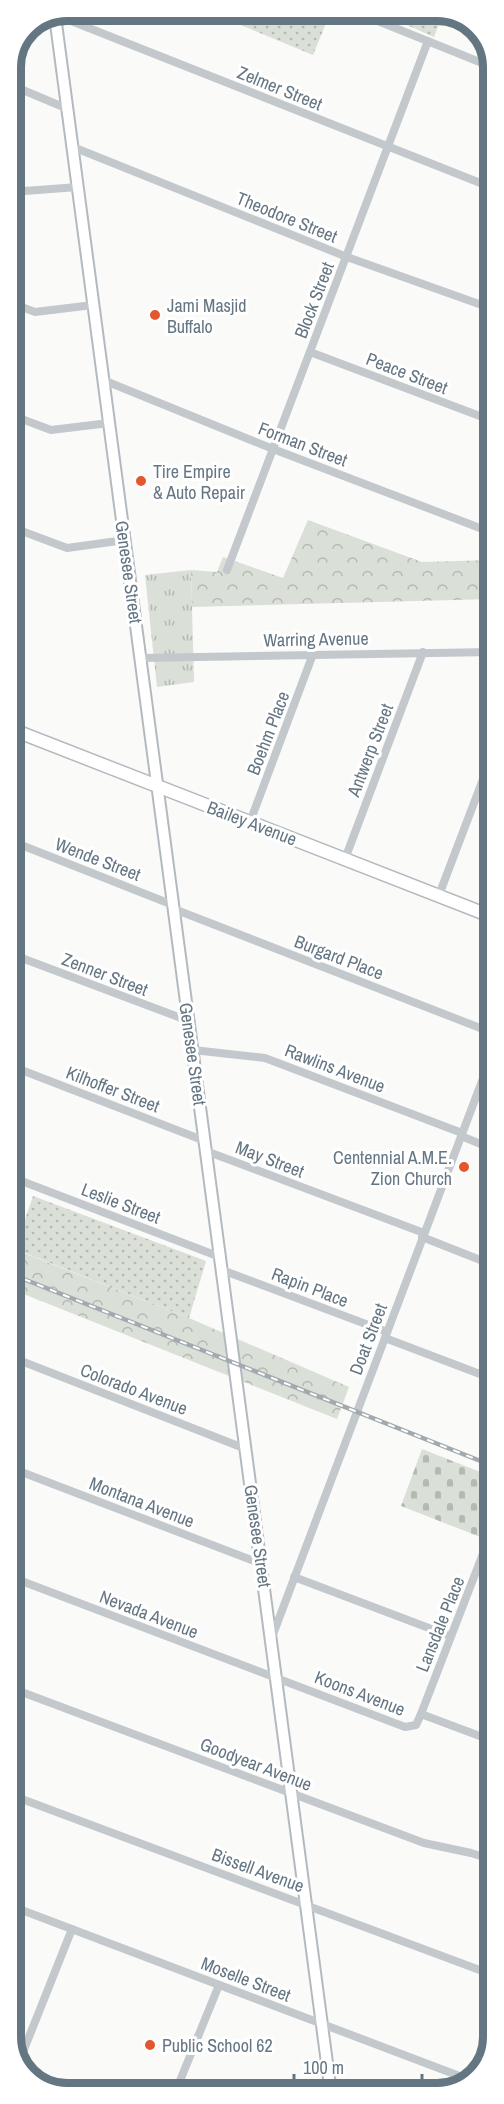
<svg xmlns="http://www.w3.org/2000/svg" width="504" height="2104" viewBox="0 0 504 2104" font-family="'Archivo Narrow',sans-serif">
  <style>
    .grass { fill: url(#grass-tufts) }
    .forest { fill: url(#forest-crowns) }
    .cemetery { fill: url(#cemetery-stones) }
    .park { fill: url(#park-dots) }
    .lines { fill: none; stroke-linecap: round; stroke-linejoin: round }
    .secondary-casing { stroke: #b3babf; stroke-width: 14 }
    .primary-casing { stroke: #b5babe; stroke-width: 15 }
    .minor { stroke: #c3c8cc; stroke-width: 8 }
    .secondary { stroke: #fff; stroke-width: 10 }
    .primary { stroke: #fff; stroke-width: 12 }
    .rail-casing { stroke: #a2aab0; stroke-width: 4.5 }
    .rail { stroke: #fff; stroke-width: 2; stroke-dasharray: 7; stroke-linecap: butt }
    .poi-dot { fill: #e4572e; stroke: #fff; stroke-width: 2 }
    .labels { text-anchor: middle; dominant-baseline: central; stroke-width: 6; stroke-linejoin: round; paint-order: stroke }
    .street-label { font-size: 18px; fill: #657683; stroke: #fff }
    .poi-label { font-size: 18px; fill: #657683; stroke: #fff; text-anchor: start }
    .rim { fill: none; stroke: #657683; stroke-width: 8 }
  </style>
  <defs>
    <pattern id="grass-tufts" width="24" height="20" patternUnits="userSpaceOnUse" patternTransform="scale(1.5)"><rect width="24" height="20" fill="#dadfd7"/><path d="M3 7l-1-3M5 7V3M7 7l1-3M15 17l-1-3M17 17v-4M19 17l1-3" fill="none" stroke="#b4b9b4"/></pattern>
    <pattern id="forest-crowns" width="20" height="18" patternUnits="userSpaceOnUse" patternTransform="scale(1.5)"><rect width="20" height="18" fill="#dadfd7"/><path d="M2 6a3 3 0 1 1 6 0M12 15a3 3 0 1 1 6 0" fill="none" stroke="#b4b9b4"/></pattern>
    <pattern id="cemetery-stones" width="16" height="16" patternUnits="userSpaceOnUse" patternTransform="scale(1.5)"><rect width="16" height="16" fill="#dadfd7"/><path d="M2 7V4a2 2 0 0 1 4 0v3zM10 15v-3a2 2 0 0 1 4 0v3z" fill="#b4b9b4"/></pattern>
    <pattern id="park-dots" width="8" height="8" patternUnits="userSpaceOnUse" patternTransform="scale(1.5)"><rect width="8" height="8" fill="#dadfd7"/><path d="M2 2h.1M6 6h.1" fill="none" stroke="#b4b9b4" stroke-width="1.8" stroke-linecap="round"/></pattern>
  </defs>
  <rect width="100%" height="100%" fill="#fafaf8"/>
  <polygon class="grass" points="191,570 194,682 157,687 145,575"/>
  <g class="forest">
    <polygon points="308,520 422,562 493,560 493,599 192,607 191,570 217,572 223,557 283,578"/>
    <polygon points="11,1248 189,1318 349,1387 337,1419 11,1289"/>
  </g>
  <polygon class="cemetery" points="422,1449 493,1477 493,1542 401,1506"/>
  <g class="park">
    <polygon points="207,11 331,11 313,55"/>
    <polygon points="375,11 444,11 434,37"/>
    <polygon points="33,1196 206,1261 189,1318 15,1249"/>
  </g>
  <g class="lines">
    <defs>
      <polyline id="secondary" points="55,16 331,2093"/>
      <polyline id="primary" points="11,729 493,917"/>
    </defs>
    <use href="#secondary" class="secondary-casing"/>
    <use href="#primary" class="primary-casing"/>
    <g class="minor">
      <polyline points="353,11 492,67"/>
      <polyline points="56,15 493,188"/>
      <polyline points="11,85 68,109"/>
      <polyline points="73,147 347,257 493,309"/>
      <polyline points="11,192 78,187"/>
      <polyline points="11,303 35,312 93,305"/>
      <polyline points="310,352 493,421"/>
      <polyline points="103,380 273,449 493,533"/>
      <polyline points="11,415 51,430 109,423"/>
      <polyline points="11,527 67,548 125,540"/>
      <polyline points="227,570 428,41"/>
      <polyline points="141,658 493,652"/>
      <polyline points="250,822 313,654"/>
      <polyline points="11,841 173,905"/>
      <polyline points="345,859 423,652"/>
      <polyline points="439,895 493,753"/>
      <polyline points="174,909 493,1033"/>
      <polyline points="11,954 189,1021"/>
      <polyline points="193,1050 265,1058 462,1133"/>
      <polyline points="11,1066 205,1141"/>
      <polyline points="461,1136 493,1149"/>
      <polyline points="206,1151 424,1233"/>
      <polyline points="11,1177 220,1257"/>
      <polyline points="422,1237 493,1265"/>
      <polyline points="222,1270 387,1332"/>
      <polyline points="385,1338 493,1379"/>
      <polyline points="11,1357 246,1449"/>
      <polyline points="11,1468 262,1564"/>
      <polyline points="11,1577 405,1727 416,1725 421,1714 493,1741"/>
      <polyline points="294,1577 450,1636"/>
      <polyline points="272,1637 493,1052"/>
      <polyline points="11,1688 424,1843 471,1853 493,1860"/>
      <polyline points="421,1714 486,1546"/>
      <polyline points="11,1795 493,1975"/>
      <polyline points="11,1906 470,2080"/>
      <polyline points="19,2062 72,1929"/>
      <polyline points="175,2093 219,1985"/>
    </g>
    <use href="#secondary" class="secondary"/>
    <use href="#primary" class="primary"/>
    <defs>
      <polyline id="rail" points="11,1274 493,1466"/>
    </defs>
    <use href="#rail" class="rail-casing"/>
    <use href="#rail" class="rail"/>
  </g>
  <g class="poi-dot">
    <circle cx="155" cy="315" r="6"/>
    <circle cx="141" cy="481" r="6"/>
    <circle cx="464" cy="1167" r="6"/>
    <circle cx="150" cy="2045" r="6"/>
  </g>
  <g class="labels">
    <g class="street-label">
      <text transform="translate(280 88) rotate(22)">Zelmer Street</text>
      <text transform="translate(287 217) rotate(22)">Theodore Street</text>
      <text transform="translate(314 300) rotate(-69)">Block Street</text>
      <text transform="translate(407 373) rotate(21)">Peace Street</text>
      <text transform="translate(303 444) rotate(21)">Forman Street</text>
      <text transform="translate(129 572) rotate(82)">Genesee Street</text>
      <text transform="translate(316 639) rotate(-1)">Warring Avenue</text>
      <text transform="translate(268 733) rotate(-69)">Boehm Place</text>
      <text transform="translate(370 750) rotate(-69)">Antwerp Street</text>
      <text transform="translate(252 823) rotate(21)">Bailey Avenue</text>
      <text transform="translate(98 859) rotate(21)">Wende Street</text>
      <text transform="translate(339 957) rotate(21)">Burgard Place</text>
      <text transform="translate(105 974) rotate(21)">Zenner Street</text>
      <text transform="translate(193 1054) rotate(82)">Genesee Street</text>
      <text transform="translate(335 1068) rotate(21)">Rawlins Avenue</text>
      <text transform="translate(113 1089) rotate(21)">Kilhoffer Street</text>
      <text transform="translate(270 1159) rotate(21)">May Street</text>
      <text transform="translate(121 1203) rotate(21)">Leslie Street</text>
      <text transform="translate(310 1287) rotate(21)">Rapin Place</text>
      <text transform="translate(368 1339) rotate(-69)">Doat Street</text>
      <text transform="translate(134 1389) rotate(21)">Colorado Avenue</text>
      <text transform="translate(142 1502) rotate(21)">Montana Avenue</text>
      <text transform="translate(258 1536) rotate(82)">Genesee Street</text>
      <text transform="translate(149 1614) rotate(21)">Nevada Avenue</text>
      <text transform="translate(440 1624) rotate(-68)">Lansdale Place</text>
      <text transform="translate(360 1693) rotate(21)">Koons Avenue</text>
      <text transform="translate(256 1764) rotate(21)">Goodyear Avenue</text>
      <text transform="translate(258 1870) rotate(20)">Bissell Avenue</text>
      <text transform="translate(246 1979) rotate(21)">Moselle Street</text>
    </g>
    <g class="poi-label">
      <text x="167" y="305">Jami Masjid<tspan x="167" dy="21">Buffalo</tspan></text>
      <text x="153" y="471">Tire Empire<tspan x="153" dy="21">&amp; Auto Repair</tspan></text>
      <text x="452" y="1157" text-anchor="end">Centennial A.M.E.<tspan x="452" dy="21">Zion Church</tspan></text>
      <text x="162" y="2045">Public School 62</text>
    </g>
  </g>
  <path d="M0 0H504V2104H0ZM67 21H437A46 46 0 0 1 483 67V2037A46 46 0 0 1 437 2083H67A46 46 0 0 1 21 2037V67A46 46 0 0 1 67 21Z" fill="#fff" fill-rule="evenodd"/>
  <path class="rim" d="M67 21H437A46 46 0 0 1 483 67V2037A46 46 0 0 1 437 2083H67A46 46 0 0 1 21 2037V67A46 46 0 0 1 67 21Z"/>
  <path d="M294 2074v9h128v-9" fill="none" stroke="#657683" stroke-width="3"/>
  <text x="303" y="2074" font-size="18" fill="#657683" stroke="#ffffff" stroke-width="4.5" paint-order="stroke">100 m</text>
</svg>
